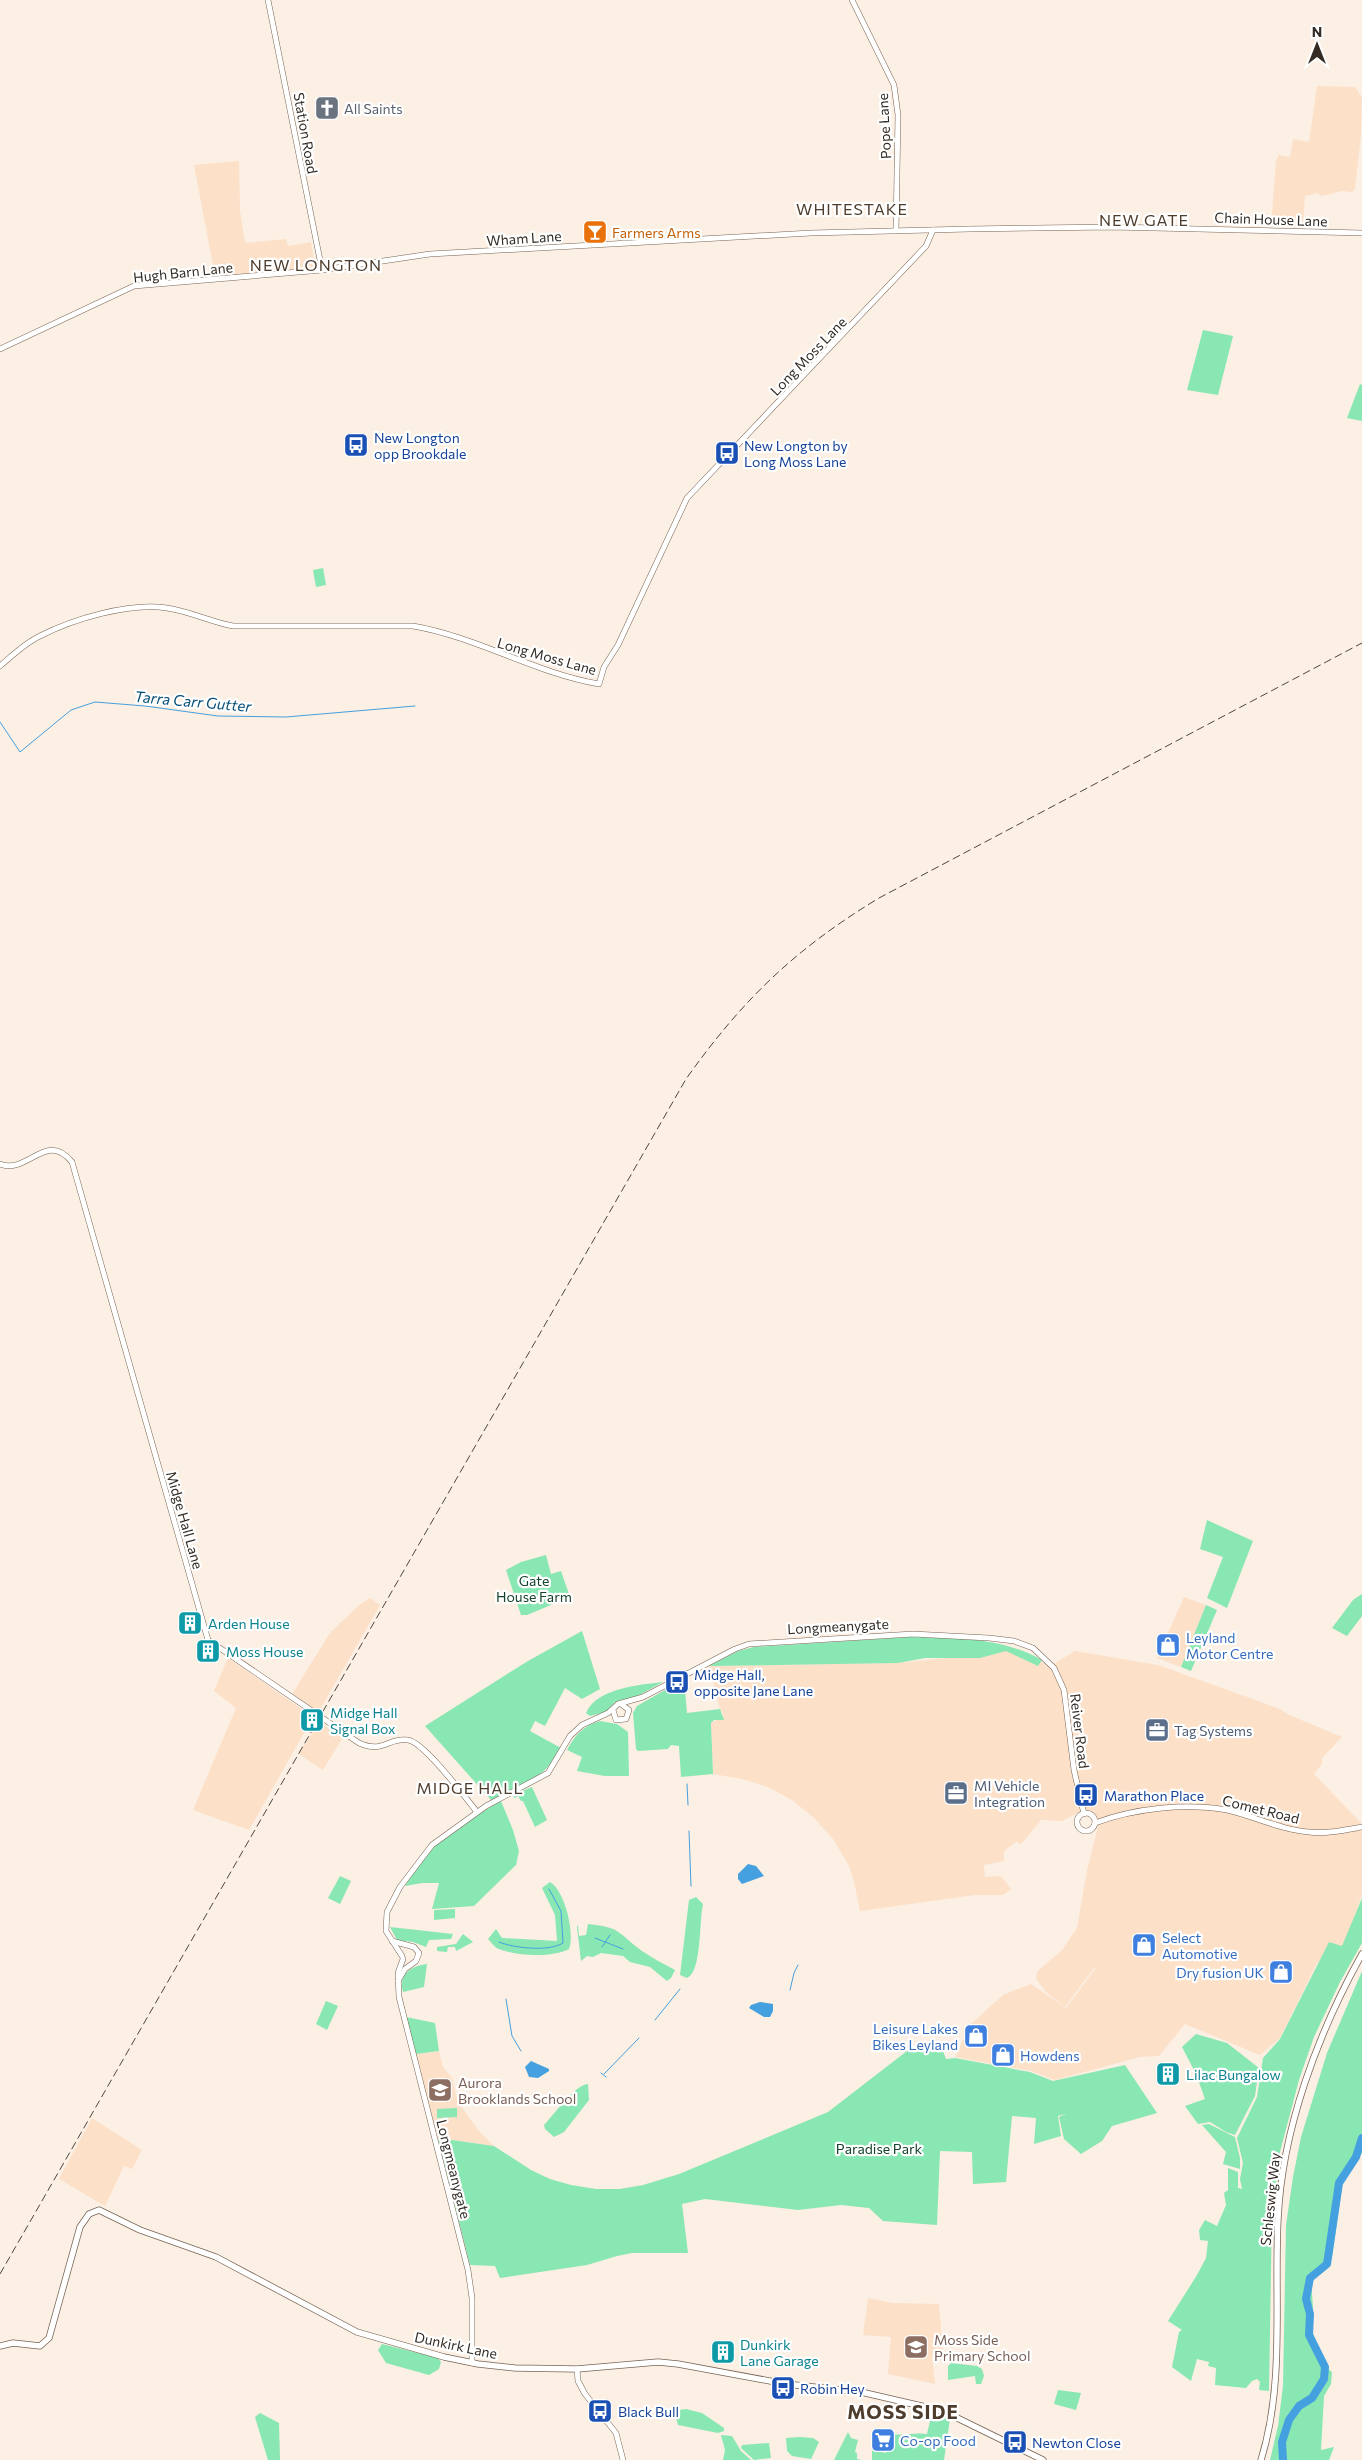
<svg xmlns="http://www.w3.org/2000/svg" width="1362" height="2460" viewBox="0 0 1362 2460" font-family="Commissioner,sans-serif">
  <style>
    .built { fill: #fce0c8 }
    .green { fill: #88e7b2 }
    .water { fill: #45a0df }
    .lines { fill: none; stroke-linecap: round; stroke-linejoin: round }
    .stream { stroke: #45a0df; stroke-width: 1 }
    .river { stroke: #45a0df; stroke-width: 8 }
    .tertiary-casing { stroke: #776454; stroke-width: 6 }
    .secondary-casing { stroke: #776454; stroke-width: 7 }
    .tertiary { stroke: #fff; stroke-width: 5 }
    .secondary { stroke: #fff; stroke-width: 5.5 }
    .rail { stroke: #4f463f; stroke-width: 1; stroke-dasharray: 8 4; stroke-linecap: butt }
    .labels { text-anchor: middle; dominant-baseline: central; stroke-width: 4.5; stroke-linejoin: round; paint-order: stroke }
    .worship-label { font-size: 14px; fill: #5b616d; stroke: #fff; text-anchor: start }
    .street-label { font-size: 14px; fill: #332b24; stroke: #fff }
    .food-label { font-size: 14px; fill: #c56008; stroke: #fff; text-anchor: start }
    .transit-label { font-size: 14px; fill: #164399; stroke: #fff; text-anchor: start }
    .park-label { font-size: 14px; fill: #17432d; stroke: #fff }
    .culture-label { font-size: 14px; fill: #0d838f; stroke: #fff; text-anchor: start }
    .shop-label { font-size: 14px; fill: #366cbe; stroke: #fff; text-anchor: start }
    .service-label { font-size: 14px; fill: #4e5e75; stroke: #fff; text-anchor: start }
    .education-label { font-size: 14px; fill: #785e54; stroke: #fff; text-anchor: start }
    .water-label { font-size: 15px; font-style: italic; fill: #044d77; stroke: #fff }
    .quarter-label { font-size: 16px; letter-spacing: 1px; fill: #4e3d2d; stroke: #fff }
    .district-label { font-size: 19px; font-weight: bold; letter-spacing: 1px; fill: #4e3d2d; stroke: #fff }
  </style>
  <rect width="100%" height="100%" fill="#fcefe4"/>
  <g class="built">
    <polygon points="1317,86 1355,87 1362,97 1361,135 1355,189 1352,192 1342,191 1322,196 1317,193 1305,196 1303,227 1271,226 1276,160 1279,155 1290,157 1293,139 1309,142"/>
    <polygon points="239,161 240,211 245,243 286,239 288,246 311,242 315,267 215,276 194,165"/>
    <polygon points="1184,1597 1206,1605 1181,1667 1157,1658"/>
    <polygon points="370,1598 380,1605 318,1713 291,1696 330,1633 358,1606"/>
    <polygon points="1006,1649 1051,1666 1075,1651 1158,1665 1280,1709 1289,1715 1342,1737 1322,1758 1322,1764 1314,1774 1362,1824 1362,1894 1344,1947 1317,1963 1280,2038 1260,2055 1185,2024 1159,2056 1140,2057 1055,2080 1031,2071 955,2057 970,2025 1003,1995 1031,1984 1066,2008 1095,1969 1100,1972 1094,1968 1065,2007 1047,1993 1036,1979 1037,1972 1062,1950 1077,1928 1087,1870 1098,1827 1097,1817 1089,1811 1080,1812 1062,1821 1041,1820 1021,1844 1016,1842 1004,1851 1004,1861 984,1865 985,1877 1001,1876 1011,1889 1003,1895 975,1895 860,1911 854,1881 849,1866 833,1839 814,1818 792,1800 768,1787 742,1779 713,1774 711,1723 724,1716 720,1709 709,1666 898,1663 978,1655"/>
    <polygon points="228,1658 313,1717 249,1830 193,1810 236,1708 214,1691"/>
    <polygon points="319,1722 343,1737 323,1770 299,1754"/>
    <polygon points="439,2051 443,2067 452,2078 458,2102 479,2131 494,2146 438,2138 416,2054"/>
    <polygon points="92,2118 142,2150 132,2169 124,2166 105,2206 59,2179"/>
    <polygon points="868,2298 892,2303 939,2304 943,2355 932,2356 935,2384 888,2374 891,2337 863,2335"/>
  </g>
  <g class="green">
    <polygon points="1203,330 1233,336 1218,395 1187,390"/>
    <polygon points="1360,384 1362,385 1362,421 1347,418"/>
    <polygon points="323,568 326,585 316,587 313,570"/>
    <polygon points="1207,1520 1253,1541 1227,1608 1207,1598 1223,1557 1200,1549"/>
    <polygon points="546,1555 551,1574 561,1571 570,1597 527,1615 521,1615 506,1570 521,1562"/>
    <polygon points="1362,1594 1362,1616 1347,1636 1332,1628 1353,1600"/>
    <polygon points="1206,1605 1217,1610 1191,1671 1181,1667"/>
    <path d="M582 1631 600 1689 582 1699 565 1688 545 1726 535 1721 530 1731 561 1748C542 1783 523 1782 491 1800L425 1726 528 1661Z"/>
    <path d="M910 1637C956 1638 1001 1637 1042 1660L1038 1666 1006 1651 980 1658H925L898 1663 709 1666 738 1651 754 1647Z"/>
    <polygon points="684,1679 687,1713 720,1709 724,1720 714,1720 711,1723 713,1774 681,1777 679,1746 671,1745 668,1749 638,1751 636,1749 633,1713 637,1706"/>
    <path d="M663 1682 634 1698 615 1702 606 1712 590 1716 586 1713C597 1688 639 1685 663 1682Z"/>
    <path d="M600 1721 617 1724 628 1732 629 1776H605L577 1771 582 1757 567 1750C575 1735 583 1726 600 1721Z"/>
    <polygon points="532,1787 547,1820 535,1827 523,1801 521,1801 518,1796 515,1798 512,1795"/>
    <path d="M501 1801 513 1830 519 1851 516 1865 474 1906 432 1909 439 1883H422L405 1886C413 1874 421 1862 431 1851 446 1833 480 1813 501 1801Z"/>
    <polygon points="340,1876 351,1881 340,1904 328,1898"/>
    <path d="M550 1882C565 1891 575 1933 569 1949 552 1958 517 1956 499 1949 495 1948 491 1942 488 1939L496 1929 502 1938 557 1941 555 1915 542 1888Z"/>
    <path d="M696 1897 703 1904C699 1920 702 1972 687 1978L680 1975 689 1900Z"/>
    <polygon points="1362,1898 1362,1943 1340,1982 1314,2037 1299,2080 1280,2152 1272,2213 1269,2391 1259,2390 1260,2382 1257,2379 1252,2381 1246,2388 1215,2385 1216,2368 1208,2366 1209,2362 1197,2359 1191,2381 1172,2367 1179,2332 1182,2330 1168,2321 1197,2275 1206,2258 1208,2241 1200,2240 1199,2230 1205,2220 1217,2226 1226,2205 1224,2193 1228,2190 1228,2168 1238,2172 1238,2188 1242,2189 1240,2179 1243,2163 1237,2138 1257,2097 1263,2058 1280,2039 1329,1942 1342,1946"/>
    <polygon points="455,1909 455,1918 434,1920 434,1910"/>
    <path d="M588 1924C623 1928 616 1932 642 1951 652 1958 664 1964 675 1970L671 1978 667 1981 650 1967 630 1962 623 1956 601 1953 593 1957 587 1956 581 1961 577 1927 578 1925 579 1936 586 1935Z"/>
    <polygon points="390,1927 453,1934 451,1939 429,1940 426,1947 413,1942 397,1940"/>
    <polygon points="463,1934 473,1942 456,1951 455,1947 448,1947 447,1952 437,1951 437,1947 456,1944"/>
    <path d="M427 1964 424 1987 403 1992C398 1974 411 1966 427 1964Z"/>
    <polygon points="1362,1971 1362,2153 1345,2176 1342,2187 1332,2258 1327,2269 1311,2280 1313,2307 1310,2326 1328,2369 1332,2372 1331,2384 1324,2396 1321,2450 1334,2447 1329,2460 1270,2460 1278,2426 1283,2386 1286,2225 1293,2177 1301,2137 1327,2053"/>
    <polygon points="326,2001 338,2006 327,2030 316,2024"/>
    <polygon points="406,2017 435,2023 439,2051 416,2054"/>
    <polygon points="1196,2034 1227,2043 1259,2068 1255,2096 1235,2135 1226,2132 1210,2122 1198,2124 1185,2106 1205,2099 1196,2074 1182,2047"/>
    <polygon points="941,2046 946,2059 955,2058 1030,2072 1053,2081 1125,2065 1157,2113 1112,2126 1102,2141 1081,2154 1064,2139 1059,2117 1066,2114 1058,2116 1061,2136 1034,2144 1036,2118 1012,2116 1006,2182 973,2184 972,2152 940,2151 937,2225 883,2221 869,2208 841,2205 798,2210 705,2199 682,2204 688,2253 632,2253 617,2256 587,2265 500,2278 495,2266 470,2265 438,2138 494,2146 531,2170 550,2179 571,2185 596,2189 620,2189 643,2185 679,2174 828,2112 907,2051"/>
    <path d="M588 2084 589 2100 564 2132 554 2137 545 2129 544 2125C554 2115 574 2085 588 2084Z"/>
    <polygon points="457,2108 457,2117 437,2118 437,2109"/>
    <polygon points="1209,2124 1235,2137 1240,2158 1240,2169 1223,2164 1226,2152 1202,2125"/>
    <polygon points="382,2344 438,2358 441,2362 439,2369 429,2375 386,2363 378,2350"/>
    <polygon points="951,2363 977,2366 982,2369 984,2376 981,2384 976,2384 975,2376 948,2380 948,2366"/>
    <polygon points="1058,2390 1081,2393 1076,2410 1054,2404"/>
    <polygon points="686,2409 702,2413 724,2428 724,2431 718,2433 678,2425 674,2411"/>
    <path d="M932 2412 950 2419 944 2460H872V2450L886 2453 891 2434C905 2436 914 2432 927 2434Z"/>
    <polygon points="260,2413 279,2423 280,2460 268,2460 255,2417"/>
    <polygon points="848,2432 851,2438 858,2440 855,2452 857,2453 857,2459 862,2460 834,2460"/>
    <polygon points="721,2435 732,2436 741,2451 751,2460 723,2460 725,2450"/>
    <polygon points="800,2437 813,2438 819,2442 811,2459 792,2456 787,2451 786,2438"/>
    <polygon points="769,2443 771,2458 754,2460 741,2448 742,2445"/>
  </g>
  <g class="water">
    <polygon points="748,1864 756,1866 764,1876 742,1884 738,1879 738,1874"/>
    <polygon points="760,2002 773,2004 773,2011 770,2017 764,2017 749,2008 751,2005"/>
    <polygon points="531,2061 549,2069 549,2071 538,2078 529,2077 525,2067"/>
  </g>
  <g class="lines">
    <g class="stream">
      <polyline points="0,722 20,752 71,710 95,702 145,706 218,716 286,717 415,706"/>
      <polyline points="687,1784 688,1805"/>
      <polyline points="689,1831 691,1886"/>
      <polyline points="595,1938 623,1949"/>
      <path d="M499 1942C513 1948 549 1952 563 1943L561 1911 549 1889"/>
      <polyline points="602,1947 610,1935"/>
      <polyline points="790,1990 794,1973 798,1965"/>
      <polyline points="506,1999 512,2036 521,2051"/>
      <polyline points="655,2020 680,1989"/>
      <polyline points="601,2073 606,2077"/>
      <polyline points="604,2074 639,2038"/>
    </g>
    <polyline class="river" points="1283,2460 1282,2442 1289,2420 1299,2406 1312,2398 1324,2379 1325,2367 1309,2335 1310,2314 1306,2299 1310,2278 1327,2264 1339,2183 1356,2157 1362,2138"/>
    <defs>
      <g id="tertiary">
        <polyline points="268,0 322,270"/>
        <polyline points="852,0 894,85 898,115 896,231"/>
        <polyline points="0,349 134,286 322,270 430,254 811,233 969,229 1112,227 1362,233"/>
        <path d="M0 666C13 655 25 643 40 636 73 619 130 602 167 608 189 611 211 622 233 626H413C477 637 535 673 599 684L604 667 618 645 687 498 926 246 933 230"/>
        <path d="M0 1164C28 1175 46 1130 72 1162L208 1640 359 1743C384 1754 388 1737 408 1740 424 1742 465 1797 477 1812"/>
        <polyline points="613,1710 616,1720 626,1719 629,1710 621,1704"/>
        <circle cx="1086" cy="1822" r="9"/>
        <path d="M1095 1823C1135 1808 1185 1803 1227 1810 1254 1816 1281 1830 1309 1832 1326 1834 1345 1830 1362 1827"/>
        <polyline points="392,1941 414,1947 419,1953 416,1961 405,1969 398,1981"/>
        <polyline points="402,1956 386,1931 387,1912 400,1887 432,1845 486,1806 548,1773 570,1736 582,1725 608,1713 618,1704 643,1697 735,1649 749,1644 913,1634 989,1638 1014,1641 1033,1648 1054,1668 1064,1690 1074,1770 1084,1814"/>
        <polyline points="403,1959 398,1973 399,1997 468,2270 472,2298 472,2363"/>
        <polyline points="577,2369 578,2381 585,2394 616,2433 623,2460"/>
      </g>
      <g id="secondary">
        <polyline points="0,2346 13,2343 40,2346 49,2338 80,2227 89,2214 99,2210 140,2230 216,2257 357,2332 444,2357 478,2364 515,2368 577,2369 658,2362 678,2364 786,2384 861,2392 943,2411 1043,2460"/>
        <path d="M1261 2460C1285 2383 1274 2299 1278 2219 1282 2129 1318 2033 1362 1954"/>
      </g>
    </defs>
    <use href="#tertiary" class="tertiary-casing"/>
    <use href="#secondary" class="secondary-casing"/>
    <use href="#tertiary" class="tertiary"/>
    <use href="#secondary" class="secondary"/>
    <path class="rail" d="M0 2274 686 1079C743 999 795 949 879 898L1362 643"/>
  </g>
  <defs>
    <symbol id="church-square" viewBox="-11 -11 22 22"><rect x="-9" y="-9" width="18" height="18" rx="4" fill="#6b7280" stroke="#fff"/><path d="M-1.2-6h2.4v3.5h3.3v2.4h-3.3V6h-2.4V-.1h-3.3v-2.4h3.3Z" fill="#fff"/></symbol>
    <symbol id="bar-square" viewBox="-11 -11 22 22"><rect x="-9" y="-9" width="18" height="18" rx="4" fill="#e8710a" stroke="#fff"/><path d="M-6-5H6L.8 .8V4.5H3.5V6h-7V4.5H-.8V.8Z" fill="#fff"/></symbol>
    <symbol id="bus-square" viewBox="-11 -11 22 22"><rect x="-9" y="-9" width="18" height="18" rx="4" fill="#1a4fb4" stroke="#fff"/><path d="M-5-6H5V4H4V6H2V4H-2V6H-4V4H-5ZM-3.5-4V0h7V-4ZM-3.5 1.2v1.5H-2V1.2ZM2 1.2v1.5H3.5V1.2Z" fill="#fff"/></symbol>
    <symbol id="building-square" viewBox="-11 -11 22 22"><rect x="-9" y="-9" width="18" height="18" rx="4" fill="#0f9aa8" stroke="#fff"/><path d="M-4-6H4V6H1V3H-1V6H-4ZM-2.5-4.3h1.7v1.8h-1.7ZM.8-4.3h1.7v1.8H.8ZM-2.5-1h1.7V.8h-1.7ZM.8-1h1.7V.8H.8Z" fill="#fff"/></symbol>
    <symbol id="shop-square" viewBox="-11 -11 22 22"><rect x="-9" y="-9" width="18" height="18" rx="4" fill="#3f7fe0" stroke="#fff"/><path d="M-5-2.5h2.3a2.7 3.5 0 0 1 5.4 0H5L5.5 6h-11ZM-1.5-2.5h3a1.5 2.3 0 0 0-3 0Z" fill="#fff"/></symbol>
    <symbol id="office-square" viewBox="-11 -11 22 22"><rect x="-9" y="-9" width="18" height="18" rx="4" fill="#5c6f8a" stroke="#fff"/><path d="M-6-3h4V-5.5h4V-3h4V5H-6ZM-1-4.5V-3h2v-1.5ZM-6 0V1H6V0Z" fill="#fff"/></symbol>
    <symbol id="school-square" viewBox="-11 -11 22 22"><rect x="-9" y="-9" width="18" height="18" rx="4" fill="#8d6e63" stroke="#fff"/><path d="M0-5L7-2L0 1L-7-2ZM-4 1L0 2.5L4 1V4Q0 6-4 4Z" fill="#fff"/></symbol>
    <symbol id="supermarket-square" viewBox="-11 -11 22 22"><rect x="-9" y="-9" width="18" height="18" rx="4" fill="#3f7fe0" stroke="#fff"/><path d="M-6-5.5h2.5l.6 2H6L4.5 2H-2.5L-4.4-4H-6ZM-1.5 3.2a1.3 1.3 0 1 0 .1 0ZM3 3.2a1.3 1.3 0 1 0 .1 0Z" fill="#fff"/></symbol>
  </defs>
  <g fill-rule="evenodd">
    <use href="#church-square" x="313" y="94" width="28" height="28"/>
    <use href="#bar-square" x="581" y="218" width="28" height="28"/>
    <use href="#bus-square" x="342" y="431" width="28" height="28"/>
    <use href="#bus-square" x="713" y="439" width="28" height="28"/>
    <use href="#building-square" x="176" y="1609" width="28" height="28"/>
    <use href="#shop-square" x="1154" y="1631" width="28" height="28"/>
    <use href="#building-square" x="194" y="1637" width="28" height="28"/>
    <use href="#bus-square" x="663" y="1668" width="28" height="28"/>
    <use href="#building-square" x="298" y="1706" width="28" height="28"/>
    <use href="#office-square" x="1143" y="1716" width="28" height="28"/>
    <use href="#office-square" x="942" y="1779" width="28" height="28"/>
    <use href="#bus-square" x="1072" y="1781" width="28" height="28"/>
    <use href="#shop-square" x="1130" y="1931" width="28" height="28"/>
    <use href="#shop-square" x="1267" y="1958" width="28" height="28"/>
    <use href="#shop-square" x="962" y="2022" width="28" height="28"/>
    <use href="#shop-square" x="989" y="2041" width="28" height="28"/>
    <use href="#building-square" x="1154" y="2060" width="28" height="28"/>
    <use href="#school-square" x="426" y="2076" width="28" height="28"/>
    <use href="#school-square" x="902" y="2333" width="28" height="28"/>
    <use href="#building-square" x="709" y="2338" width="28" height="28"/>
    <use href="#bus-square" x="769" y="2374" width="28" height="28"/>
    <use href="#bus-square" x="586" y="2397" width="28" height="28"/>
    <use href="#supermarket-square" x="869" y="2426" width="28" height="28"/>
    <use href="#bus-square" x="1001" y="2428" width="28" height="28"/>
  </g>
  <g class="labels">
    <g class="worship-label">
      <text x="344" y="108">All Saints</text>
    </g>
    <g class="street-label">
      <text transform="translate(884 126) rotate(-93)">Pope Lane</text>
      <text transform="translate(306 133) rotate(80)">Station Road</text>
      <text transform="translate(1271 219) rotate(2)">Chain House Lane</text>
      <text transform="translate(524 238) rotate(-4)">Wham Lane</text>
      <text transform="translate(183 272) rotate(-6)">Hugh Barn Lane</text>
      <text transform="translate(808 356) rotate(-46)">Long Moss Lane</text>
      <text transform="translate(547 656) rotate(16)">Long Moss Lane</text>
      <text transform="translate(185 1520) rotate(74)">Midge Hall Lane</text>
      <text transform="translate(838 1626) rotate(-3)">Longmeanygate</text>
      <text transform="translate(1080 1731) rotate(83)">Reiver Road</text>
      <text transform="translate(1261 1809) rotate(14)">Comet Road</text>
      <text transform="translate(454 2169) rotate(76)">Longmeanygate</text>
      <text transform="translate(1270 2199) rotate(-84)">Schleswig Way</text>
      <text transform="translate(456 2345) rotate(12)">Dunkirk Lane</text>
    </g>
    <g class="food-label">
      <text x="612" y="232">Farmers Arms</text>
    </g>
    <g class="transit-label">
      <text x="374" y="437">New Longton<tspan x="374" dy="16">opp Brookdale</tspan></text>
      <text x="744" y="445">New Longton by<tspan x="744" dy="16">Long Moss Lane</tspan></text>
      <text x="694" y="1674">Midge Hall,<tspan x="694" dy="16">opposite Jane Lane</tspan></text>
      <text x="1104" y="1795">Marathon Place</text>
      <text x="800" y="2388">Robin Hey</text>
      <text x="618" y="2411">Black Bull</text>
      <text x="1032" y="2442">Newton Close</text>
    </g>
    <g class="park-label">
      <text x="534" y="1580">Gate<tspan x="534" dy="16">House Farm</tspan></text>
      <text x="879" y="2148">Paradise Park</text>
    </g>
    <g class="culture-label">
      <text x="208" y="1623">Arden House</text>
      <text x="226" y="1651">Moss House</text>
      <text x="330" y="1712">Midge Hall<tspan x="330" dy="16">Signal Box</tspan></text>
      <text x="1186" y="2074">Lilac Bungalow</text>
      <text x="740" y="2344">Dunkirk<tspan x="740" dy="16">Lane Garage</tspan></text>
    </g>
    <g class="shop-label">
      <text x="1186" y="1637">Leyland<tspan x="1186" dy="16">Motor Centre</tspan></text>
      <text x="1162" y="1937">Select<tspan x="1162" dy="16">Automotive</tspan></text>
      <text x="1264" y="1972" text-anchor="end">Dry fusion UK</text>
      <text x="958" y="2028" text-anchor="end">Leisure Lakes<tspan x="958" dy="16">Bikes Leyland</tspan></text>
      <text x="1020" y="2055">Howdens</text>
      <text x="900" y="2440">Co-op Food</text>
    </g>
    <g class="service-label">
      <text x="1174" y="1730">Tag Systems</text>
      <text x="974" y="1785">MI Vehicle<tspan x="974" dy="16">Integration</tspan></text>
    </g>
    <g class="education-label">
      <text x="458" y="2082">Aurora<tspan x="458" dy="16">Brooklands School</tspan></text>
      <text x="934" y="2339">Moss Side<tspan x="934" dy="16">Primary School</tspan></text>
    </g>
    <g class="water-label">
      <text transform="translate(193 701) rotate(5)">Tarra Carr Gutter</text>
    </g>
    <g class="quarter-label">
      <text x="852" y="208">WHITESTAKE</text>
      <text x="1144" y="219">NEW GATE</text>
      <text x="316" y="264">NEW LONGTON</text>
      <text x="470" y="1787">MIDGE HALL</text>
    </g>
    <g class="district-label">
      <text x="903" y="2411">MOSS SIDE</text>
    </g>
  </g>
  <g transform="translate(1317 45)" stroke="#ffffff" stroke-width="4" paint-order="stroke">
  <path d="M0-4L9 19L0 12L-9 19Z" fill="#332b24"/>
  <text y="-8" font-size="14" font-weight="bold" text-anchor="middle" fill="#332b24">N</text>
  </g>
</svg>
